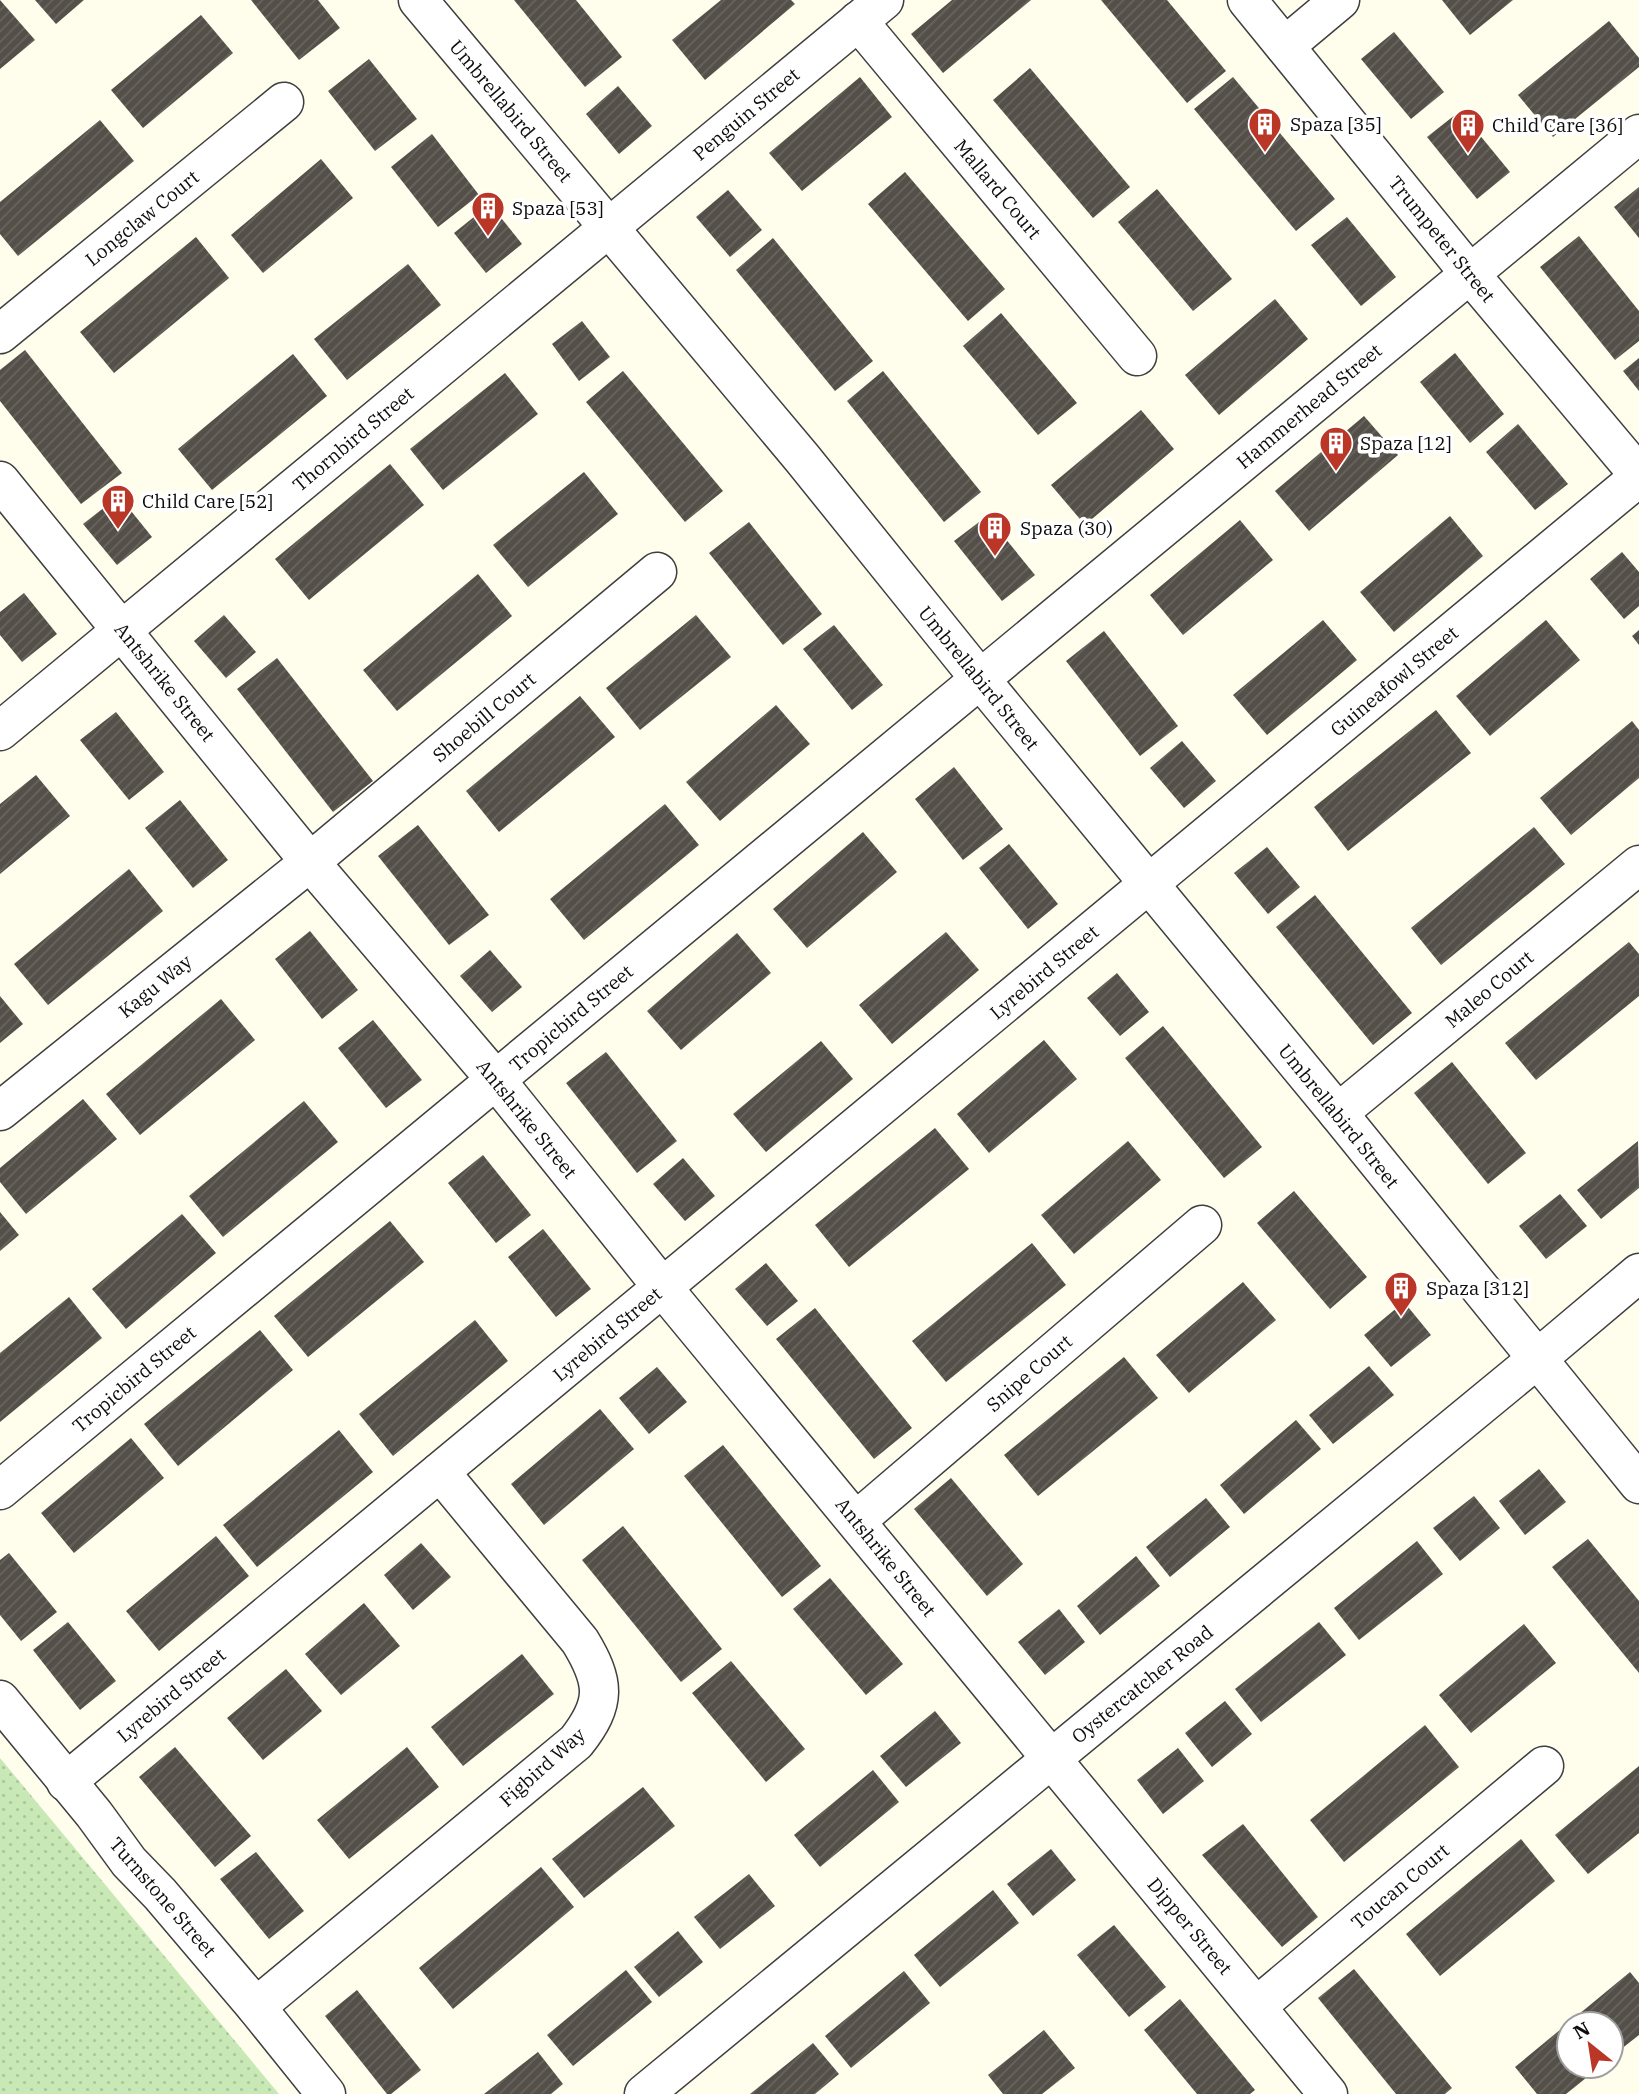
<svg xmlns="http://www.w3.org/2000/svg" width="1639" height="2094" viewBox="0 0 1639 2094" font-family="'IBM Plex Serif',serif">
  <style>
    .grass { fill: url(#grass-dots) }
    .building { fill: url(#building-hatch) }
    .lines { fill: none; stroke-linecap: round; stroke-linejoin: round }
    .street-casing { stroke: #3f3f3f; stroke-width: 41 }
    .street { stroke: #fff; stroke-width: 38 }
    .labels { text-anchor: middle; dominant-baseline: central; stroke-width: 7; stroke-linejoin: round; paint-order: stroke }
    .street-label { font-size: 19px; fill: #0c0c0c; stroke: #fff }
    .poi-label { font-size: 19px; fill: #0c0c0c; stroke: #fff; text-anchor: start }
  </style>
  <defs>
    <pattern id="grass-dots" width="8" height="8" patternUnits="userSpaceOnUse" patternTransform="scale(1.75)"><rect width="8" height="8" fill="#c8e8b6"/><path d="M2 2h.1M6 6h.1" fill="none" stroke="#abc69b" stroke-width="1.8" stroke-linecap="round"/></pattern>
    <pattern id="building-hatch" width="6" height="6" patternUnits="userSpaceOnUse" patternTransform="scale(1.75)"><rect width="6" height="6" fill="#554f49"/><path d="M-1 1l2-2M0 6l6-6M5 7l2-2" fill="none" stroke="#68645f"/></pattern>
  </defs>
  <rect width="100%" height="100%" fill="#fffeec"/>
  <polygon class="grass" points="0,1758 279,2094 0,2094"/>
  <g class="building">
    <polygon points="0,0 35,40 0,69"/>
    <polygon points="35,0 84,0 56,24"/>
    <polygon points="251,0 318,0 340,28 299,60"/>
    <polygon points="514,0 576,0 622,57 585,87"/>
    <polygon points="721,0 791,0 795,4 705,80 672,40"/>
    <polygon points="952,0 1031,0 943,73 911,34"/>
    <polygon points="1101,0 1167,0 1226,71 1187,103"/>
    <polygon points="1442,0 1513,0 1470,35"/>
    <polygon points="201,15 233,53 143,128 111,90"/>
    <polygon points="1609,21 1639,58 1639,67 1553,137 1518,95"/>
    <polygon points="1394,32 1444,92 1411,119 1361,59"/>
    <polygon points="369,59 417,119 375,151 328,91"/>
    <polygon points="1030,68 1130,187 1093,218 993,100"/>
    <polygon points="860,77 892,117 802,191 769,153"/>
    <polygon points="1233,77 1335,199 1296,231 1194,109"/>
    <polygon points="618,86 652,126 619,154 586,114"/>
    <polygon points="1460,111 1510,172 1477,199 1427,137"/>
    <polygon points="100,120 134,161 18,256 0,234 0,202"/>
    <polygon points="432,134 479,195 438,227 391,167"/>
    <polygon points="321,159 353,198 263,273 231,235"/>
    <polygon points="905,172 1005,289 968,321 868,204"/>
    <polygon points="1639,187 1639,238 1614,207"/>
    <polygon points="1157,189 1232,279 1193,311 1118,222"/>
    <polygon points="728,190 762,230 730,257 696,217"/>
    <polygon points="490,204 522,244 486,273 454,233"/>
    <polygon points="1347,217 1396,277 1361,306 1311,245"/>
    <polygon points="1579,236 1639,311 1639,341 1615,360 1540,267"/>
    <polygon points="196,237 229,278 114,373 80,332"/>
    <polygon points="773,238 873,361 835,391 736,270"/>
    <polygon points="408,264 441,305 347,380 314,339"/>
    <polygon points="1275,299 1308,339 1219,415 1185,375"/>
    <polygon points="1001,313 1077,403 1038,435 963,346"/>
    <polygon points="582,321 610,357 579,381 552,344"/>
    <polygon points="25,350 122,473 81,504 0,401 0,370"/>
    <polygon points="1455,353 1504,414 1470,443 1420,382"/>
    <polygon points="293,354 327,396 212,490 178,449"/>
    <polygon points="1639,358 1639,391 1623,371"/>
    <polygon points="623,371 723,491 685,522 586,402"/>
    <polygon points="883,371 981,492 944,522 847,401"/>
    <polygon points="505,373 538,414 443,490 410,449"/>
    <polygon points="1141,410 1174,449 1085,525 1051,485"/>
    <polygon points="1364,416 1398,455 1309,531 1275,491"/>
    <polygon points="1518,424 1568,484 1535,510 1486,452"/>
    <polygon points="390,464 424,505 309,600 275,559"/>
    <polygon points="584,472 618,514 528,587 493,545"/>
    <polygon points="119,496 152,537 117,565 83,524"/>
    <polygon points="987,516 1035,575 1002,601 954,541"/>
    <polygon points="1450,516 1483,556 1394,632 1360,592"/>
    <polygon points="1240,520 1273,560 1183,635 1150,595"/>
    <polygon points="749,522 822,614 783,645 709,553"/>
    <polygon points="1622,552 1639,572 1639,606 1624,619 1590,579"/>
    <polygon points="478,574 512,616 397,711 363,670"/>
    <polygon points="24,593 57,634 22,662 0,635 0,612"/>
    <polygon points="224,615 256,652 226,678 194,641"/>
    <polygon points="696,615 731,657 640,730 606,688"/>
    <polygon points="1323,620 1357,660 1267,735 1233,695"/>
    <polygon points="1546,620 1580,660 1490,736 1456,696"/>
    <polygon points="834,625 883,685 852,710 803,649"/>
    <polygon points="1639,630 1639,645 1632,636"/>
    <polygon points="1104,631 1178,726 1140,756 1066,661"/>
    <polygon points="277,658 373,781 333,812 237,689"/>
    <polygon points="580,696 615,737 499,832 466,791"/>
    <polygon points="776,705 810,744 720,821 686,782"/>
    <polygon points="1436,710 1471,753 1348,851 1314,807"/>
    <polygon points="116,712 164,772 129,800 80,740"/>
    <polygon points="1632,721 1639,730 1639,778 1571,835 1540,798"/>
    <polygon points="1182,741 1216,781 1184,808 1150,768"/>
    <polygon points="954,767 1003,829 963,860 915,799"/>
    <polygon points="36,775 70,816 0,874 0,804"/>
    <polygon points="180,800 228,860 193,888 145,828"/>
    <polygon points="665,804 699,845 584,940 550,899"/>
    <polygon points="418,825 489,915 449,945 378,856"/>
    <polygon points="1534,827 1565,864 1441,965 1411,928"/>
    <polygon points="863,832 897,872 807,948 773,909"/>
    <polygon points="1009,844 1058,904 1028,929 979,868"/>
    <polygon points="1267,847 1300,887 1268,914 1234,873"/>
    <polygon points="129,869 163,911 48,1005 14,964"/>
    <polygon points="1315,895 1412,1013 1373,1045 1276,927"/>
    <polygon points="310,931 358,990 322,1019 275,959"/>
    <polygon points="946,932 979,970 892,1044 859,1005"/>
    <polygon points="737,933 771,973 681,1050 647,1011"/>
    <polygon points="1629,942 1639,954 1639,996 1536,1080 1505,1043"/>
    <polygon points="490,950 522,987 492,1012 460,976"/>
    <polygon points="1117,973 1149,1012 1120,1036 1087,998"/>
    <polygon points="0,996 23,1024 0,1043"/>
    <polygon points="221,999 255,1040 140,1135 106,1094"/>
    <polygon points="373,1020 422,1080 386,1108 338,1048"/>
    <polygon points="1163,1026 1262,1147 1224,1178 1125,1058"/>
    <polygon points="1044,1040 1077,1079 989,1153 957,1114"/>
    <polygon points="821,1041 853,1079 766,1152 733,1114"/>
    <polygon points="606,1052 677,1141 637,1173 566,1083"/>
    <polygon points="1452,1062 1526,1153 1488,1184 1414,1093"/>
    <polygon points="83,1099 117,1139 26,1214 0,1182 0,1168"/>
    <polygon points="304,1101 338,1142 223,1237 189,1196"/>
    <polygon points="935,1128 969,1169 849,1267 815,1225"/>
    <polygon points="1128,1141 1161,1180 1074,1254 1041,1215"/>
    <polygon points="1638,1141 1639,1188 1601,1219 1577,1190"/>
    <polygon points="483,1155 531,1215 496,1243 448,1183"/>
    <polygon points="683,1158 715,1196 685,1221 653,1184"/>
    <polygon points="1294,1191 1367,1277 1330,1309 1257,1223"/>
    <polygon points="1560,1194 1587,1226 1546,1259 1519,1226"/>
    <polygon points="0,1212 19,1235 0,1251"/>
    <polygon points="182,1214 216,1253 126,1329 92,1289"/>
    <polygon points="390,1221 424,1262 308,1357 274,1316"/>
    <polygon points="543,1229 591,1289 556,1317 508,1257"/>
    <polygon points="1032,1243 1066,1285 946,1382 912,1341"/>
    <polygon points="766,1263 798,1301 767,1326 735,1289"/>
    <polygon points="1243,1282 1276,1320 1189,1393 1156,1355"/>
    <polygon points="69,1297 102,1338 0,1422 0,1353"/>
    <polygon points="1404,1302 1431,1335 1391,1367 1364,1335"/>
    <polygon points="815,1308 912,1428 874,1459 776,1339"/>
    <polygon points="475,1320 508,1361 393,1456 359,1414"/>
    <polygon points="260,1330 293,1370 178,1466 144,1424"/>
    <polygon points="1124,1357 1158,1398 1038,1496 1004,1455"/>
    <polygon points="1369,1366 1394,1395 1333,1444 1309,1415"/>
    <polygon points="657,1367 687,1402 649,1434 619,1398"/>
    <polygon points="600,1409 634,1449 544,1525 511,1484"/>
    <polygon points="1296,1420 1321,1449 1244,1514 1220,1485"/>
    <polygon points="339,1430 373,1472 257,1567 223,1525"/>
    <polygon points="131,1438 164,1478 74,1553 41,1513"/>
    <polygon points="723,1445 821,1566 782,1597 684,1476"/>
    <polygon points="1539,1469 1566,1502 1525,1535 1499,1501"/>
    <polygon points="951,1478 1023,1564 987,1596 914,1509"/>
    <polygon points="1474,1496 1500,1528 1460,1561 1433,1528"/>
    <polygon points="1206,1498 1230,1527 1170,1577 1146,1547"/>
    <polygon points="623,1526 722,1649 681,1682 582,1560"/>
    <polygon points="216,1536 249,1576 159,1651 126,1611"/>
    <polygon points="1588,1539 1639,1601 1639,1673 1552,1567"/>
    <polygon points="1417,1541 1443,1574 1359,1640 1334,1608"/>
    <polygon points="421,1543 451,1577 413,1610 384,1575"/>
    <polygon points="9,1553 57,1612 21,1641 0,1615 0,1560"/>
    <polygon points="1136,1556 1160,1586 1100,1635 1077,1606"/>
    <polygon points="830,1578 903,1664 866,1695 793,1609"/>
    <polygon points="364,1603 400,1646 341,1695 305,1654"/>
    <polygon points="1059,1609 1085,1642 1045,1675 1018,1642"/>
    <polygon points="68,1622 116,1681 80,1710 33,1650"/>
    <polygon points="1319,1622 1346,1655 1261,1722 1235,1689"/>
    <polygon points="1524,1624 1556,1663 1471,1733 1439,1695"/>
    <polygon points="522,1654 554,1694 463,1766 431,1727"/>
    <polygon points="731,1661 805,1749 766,1782 692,1693"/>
    <polygon points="286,1669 322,1711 263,1760 227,1718"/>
    <polygon points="1225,1701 1252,1734 1212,1767 1185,1733"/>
    <polygon points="935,1711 961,1743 906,1787 880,1756"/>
    <polygon points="1425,1725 1459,1767 1344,1862 1310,1820"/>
    <polygon points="175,1747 251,1836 215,1867 139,1777"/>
    <polygon points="407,1747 439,1787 349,1859 317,1820"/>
    <polygon points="1178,1748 1204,1781 1163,1814 1137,1780"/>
    <polygon points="1639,1766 1639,1833 1588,1874 1555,1835"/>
    <polygon points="873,1770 899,1802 820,1867 794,1835"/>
    <polygon points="643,1787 675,1826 584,1898 552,1859"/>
    <polygon points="1243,1824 1318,1917 1282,1947 1202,1855"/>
    <polygon points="1521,1839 1555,1881 1440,1976 1406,1934"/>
    <polygon points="1051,1849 1076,1880 1033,1916 1007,1884"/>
    <polygon points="256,1852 304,1911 269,1939 220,1879"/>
    <polygon points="541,1867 574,1907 453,2009 419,1968"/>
    <polygon points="749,1874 775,1906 720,1949 694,1917"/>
    <polygon points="993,1890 1019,1923 940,1987 914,1955"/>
    <polygon points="1114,1925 1166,1987 1129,2017 1077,1955"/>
    <polygon points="678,1931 703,1962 659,1997 634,1967"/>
    <polygon points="1354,1969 1452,2088 1445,2094 1396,2094 1318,1998"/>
    <polygon points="626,1970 652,2002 573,2066 547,2035"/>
    <polygon points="904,1971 930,2003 851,2068 825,2036"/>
    <polygon points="1630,1972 1639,1983 1639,2035 1611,2057 1611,2024 1569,2024 1569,2066 1601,2066 1566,2094 1537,2094 1515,2067"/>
    <polygon points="357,1990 421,2070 391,2094 387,2094 325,2016"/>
    <polygon points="1180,1999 1255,2090 1250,2094 1197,2094 1144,2030"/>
    <polygon points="1044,2030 1075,2068 1042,2094 1003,2094 988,2075"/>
    <polygon points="813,2043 839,2074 815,2094 750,2094"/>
    <polygon points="538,2052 563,2084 551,2094 484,2094"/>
  </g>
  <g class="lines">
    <defs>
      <g id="street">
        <polyline points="418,0 802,458 980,679 1338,1113 1639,1484"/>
        <polyline points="1247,0 1470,274 1639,475"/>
        <polyline points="858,21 1137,356"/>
        <polyline points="1285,46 1340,0"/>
        <polyline points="0,334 284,102"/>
        <polyline points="0,481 310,862 496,1080 663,1288 1328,2094"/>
        <polyline points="0,731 884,0"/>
        <polyline points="0,1111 310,862 657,572"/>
        <polyline points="1338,1113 1639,865"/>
        <polyline points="0,1490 1639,134"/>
        <polyline points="856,1521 1202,1225"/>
        <polyline points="0,1700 94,1814 129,1862 160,1894 256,2007 326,2094"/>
        <polyline points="66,1782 1639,477"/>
        <polyline points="1257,2006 1544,1766"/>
        <path d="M256 2007 576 1742C607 1703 605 1682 580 1641L440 1472"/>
        <polyline points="644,2094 1537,1359 1639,1273"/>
      </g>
    </defs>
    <use href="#street" class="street-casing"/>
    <use href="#street" class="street"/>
  </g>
  <defs>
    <symbol id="building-pin" viewBox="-11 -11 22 30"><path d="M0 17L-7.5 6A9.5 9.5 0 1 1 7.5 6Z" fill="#ba3626" stroke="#fff"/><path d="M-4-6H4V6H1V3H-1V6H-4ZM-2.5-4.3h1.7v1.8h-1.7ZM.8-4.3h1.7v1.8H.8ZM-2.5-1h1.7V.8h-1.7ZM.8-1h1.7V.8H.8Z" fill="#fff"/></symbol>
  </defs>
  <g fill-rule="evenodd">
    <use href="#building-pin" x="1246" y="105" width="38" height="52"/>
    <use href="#building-pin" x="1449" y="106" width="38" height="52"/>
    <use href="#building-pin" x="469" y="189" width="38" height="52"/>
    <use href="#building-pin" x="1317" y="424" width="38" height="52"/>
    <use href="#building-pin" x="99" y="482" width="38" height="52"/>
    <use href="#building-pin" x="976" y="509" width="38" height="52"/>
    <use href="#building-pin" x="1382" y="1269" width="38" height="52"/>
  </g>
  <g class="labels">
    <g class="street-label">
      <text transform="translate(511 111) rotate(50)">Umbrellabird Street</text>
      <text transform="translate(746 114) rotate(-40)">Penguin Street</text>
      <text transform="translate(998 189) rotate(50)">Mallard Court</text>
      <text transform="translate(142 218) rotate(-39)">Longclaw Court</text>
      <text transform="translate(1442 239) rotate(51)">Trumpeter Street</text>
      <text transform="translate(1309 406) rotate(-40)">Hammerhead Street</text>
      <text transform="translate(353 439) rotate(-40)">Thornbird Street</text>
      <text transform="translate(979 678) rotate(51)">Umbrellabird Street</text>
      <text transform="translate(1394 681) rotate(-40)">Guineafowl Street</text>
      <text transform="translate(165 682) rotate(51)">Antshrike Street</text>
      <text transform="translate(484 717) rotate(-40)">Shoebill Court</text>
      <text transform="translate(1044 972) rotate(-40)">Lyrebird Street</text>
      <text transform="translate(155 986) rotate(-39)">Kagu Way</text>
      <text transform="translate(1489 989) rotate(-40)">Maleo Court</text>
      <text transform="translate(571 1018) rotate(-40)">Tropicbird Street</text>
      <text transform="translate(1339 1116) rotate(51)">Umbrellabird Street</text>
      <text transform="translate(527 1119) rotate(51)">Antshrike Street</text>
      <text transform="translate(607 1334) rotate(-40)">Lyrebird Street</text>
      <text transform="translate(1029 1373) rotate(-41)">Snipe Court</text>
      <text transform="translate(134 1379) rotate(-40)">Tropicbird Street</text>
      <text transform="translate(886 1557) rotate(51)">Antshrike Street</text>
      <text transform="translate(1142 1684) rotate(-39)">Oystercatcher Road</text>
      <text transform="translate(171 1695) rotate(-40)">Lyrebird Street</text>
      <text transform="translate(542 1767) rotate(-42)">Figbird Way</text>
      <text transform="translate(1400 1886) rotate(-40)">Toucan Court</text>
      <text transform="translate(163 1897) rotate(49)">Turnstone Street</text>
      <text transform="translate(1190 1926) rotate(50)">Dipper Street</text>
    </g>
    <g class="poi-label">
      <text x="1290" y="124">Spaza [35]</text>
      <text x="1492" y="125">Child Care [36]</text>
      <text x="512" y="208">Spaza [53]</text>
      <text x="1360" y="443">Spaza [12]</text>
      <text x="142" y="501">Child Care [52]</text>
      <text x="1020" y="528">Spaza (30)</text>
      <text x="1426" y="1288">Spaza [312]</text>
    </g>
  </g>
  <g transform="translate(1590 2045) rotate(330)"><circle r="33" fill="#ffffff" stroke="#9e9e9e" stroke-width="2"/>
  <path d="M0-5L12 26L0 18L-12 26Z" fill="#ba3626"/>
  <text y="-10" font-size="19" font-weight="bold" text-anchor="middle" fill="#0c0c0c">N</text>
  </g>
</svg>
